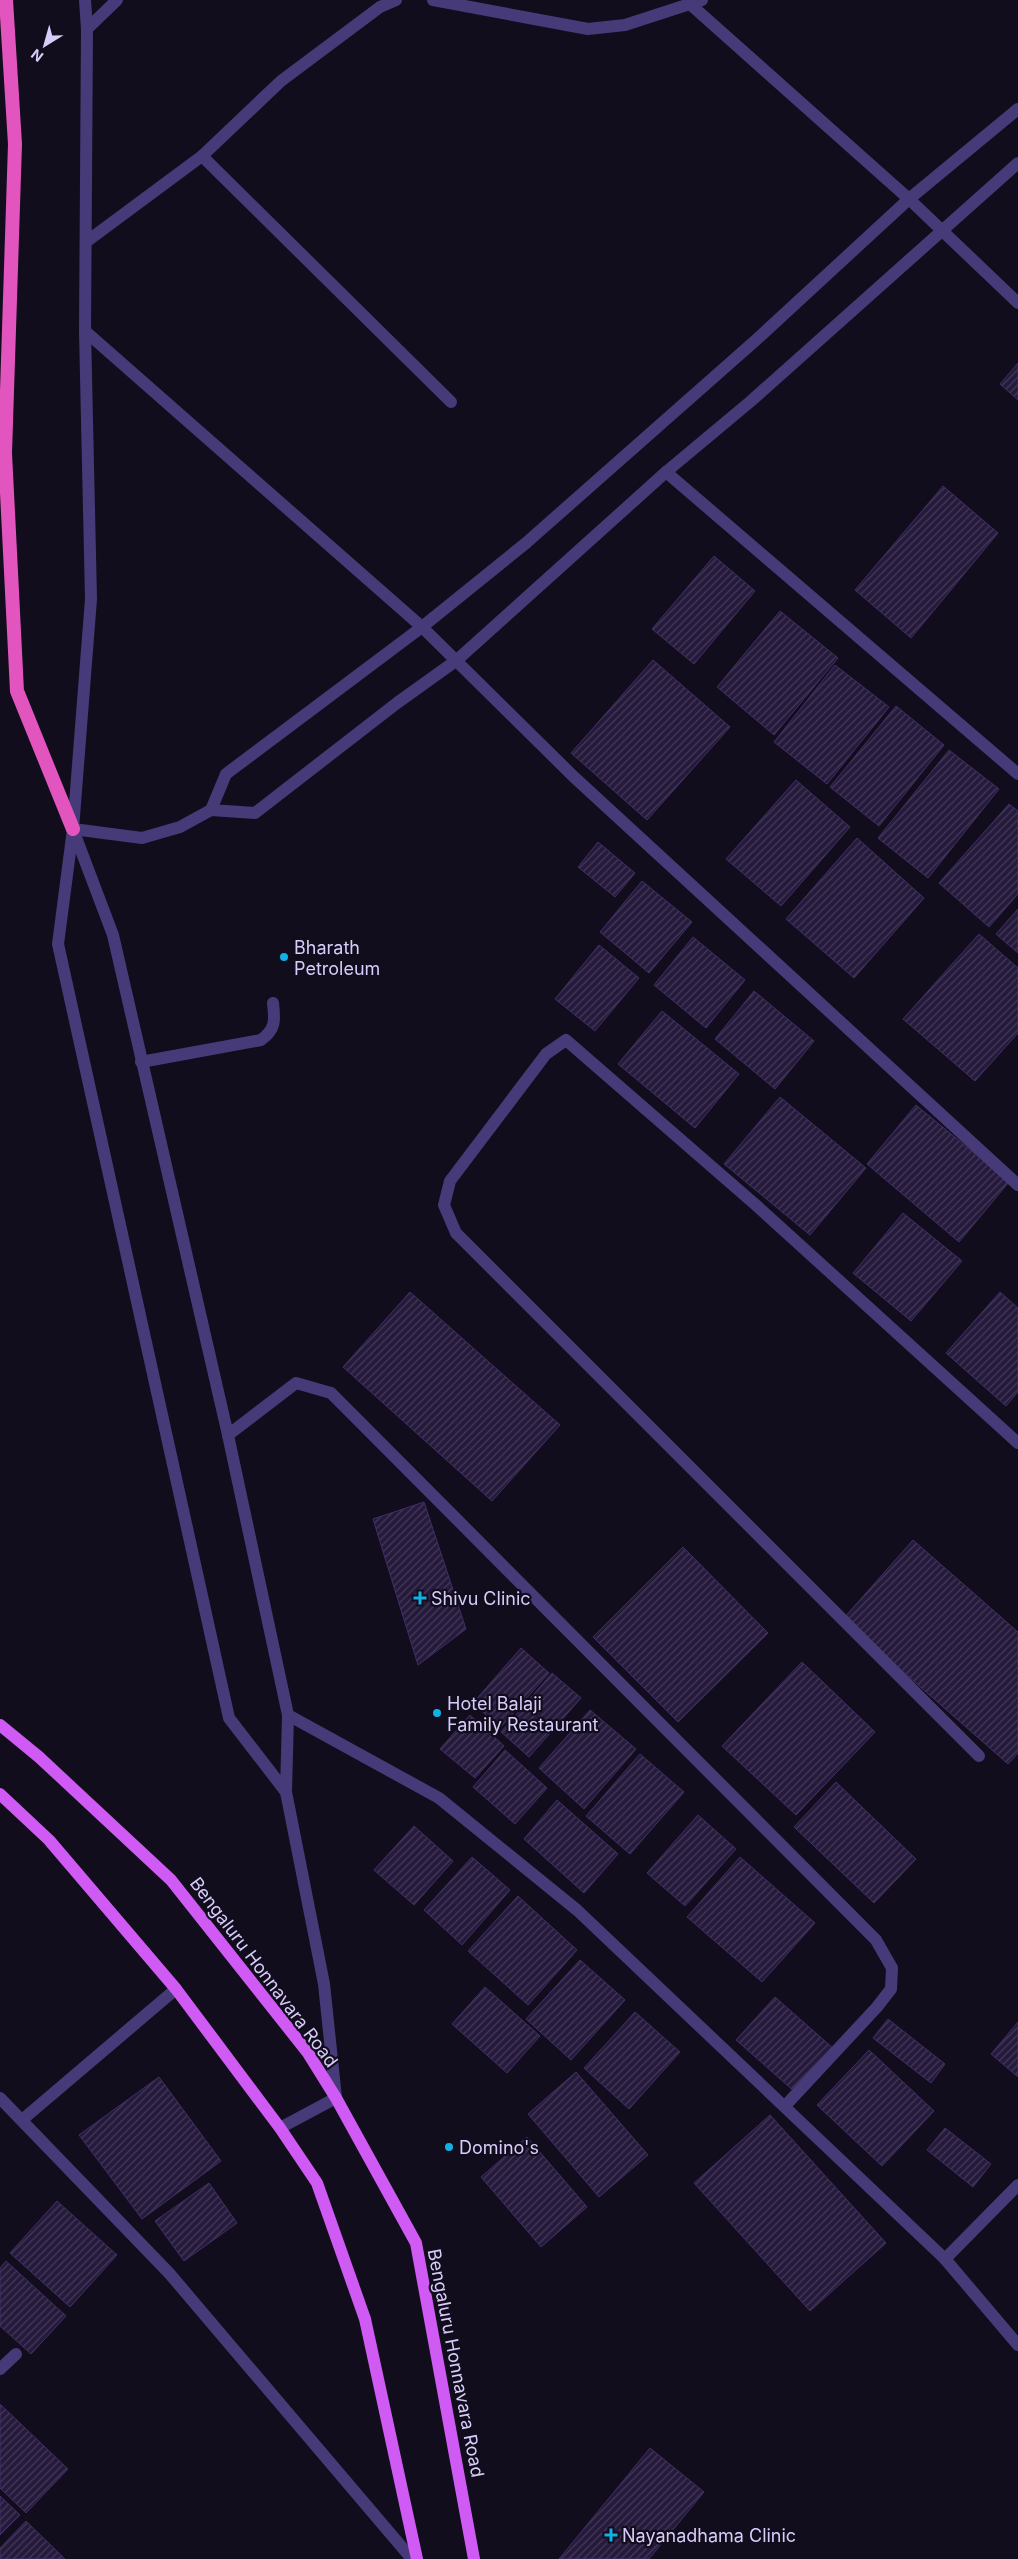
<svg xmlns="http://www.w3.org/2000/svg" width="1018" height="2559" viewBox="0 0 1018 2559" font-family="Inter,sans-serif">
  <style>
    .building { fill: url(#building-hatch); stroke: #412e66 }
    .lines { fill: none; stroke-linecap: round; stroke-linejoin: round }
    .service { stroke: #463b78; stroke-width: 12 }
    .minor { stroke: #463b78; stroke-width: 12 }
    .tertiary { stroke: #463b78; stroke-width: 12 }
    .primary { stroke: #d05bf4; stroke-width: 12 }
    .trunk { stroke: #e255be; stroke-width: 14 }
    .poi-dot { fill: #10b1e4; stroke: #120d1c; stroke-width: 2 }
    .labels { text-anchor: middle; dominant-baseline: central; stroke-width: 4.5; stroke-linejoin: round; paint-order: stroke }
    .poi-label { font-size: 18px; fill: #d8ccfb; stroke: #120d1c; text-anchor: start }
    .street-label { font-size: 18px; fill: #d8ccfb; stroke: #120d1c }
  </style>
  <defs>
    <pattern id="building-hatch" width="6" height="6" patternUnits="userSpaceOnUse" patternTransform="scale(1.25)"><rect width="6" height="6" fill="#261a3c"/><path d="M-1 1l2-2M0 6l6-6M5 7l2-2" fill="none" stroke="#453a59"/></pattern>
  </defs>
  <rect width="100%" height="100%" fill="#120d1c"/>
  <g class="building">
    <polygon points="1018,363 1018,400 1000,384"/>
    <polygon points="943,486 998,533 911,638 855,590"/>
    <polygon points="714,556 755,591 694,664 652,629"/>
    <polygon points="780,611 838,658 774,735 717,687"/>
    <polygon points="653,660 730,727 647,820 571,753"/>
    <polygon points="835,665 889,707 827,784 774,742"/>
    <polygon points="896,706 944,745 879,826 830,787"/>
    <polygon points="949,750 999,789 928,878 878,838"/>
    <polygon points="796,780 850,827 781,906 726,859"/>
    <polygon points="1009,804 1018,811 1018,894 989,927 939,883"/>
    <polygon points="857,838 924,898 854,978 786,919"/>
    <polygon points="598,842 635,873 615,897 578,867"/>
    <polygon points="642,881 692,922 649,973 600,932"/>
    <polygon points="1018,909 1018,953 996,934"/>
    <polygon points="979,934 1018,968 1018,1033 975,1081 903,1019"/>
    <polygon points="693,937 745,980 706,1028 654,985"/>
    <polygon points="599,945 639,978 595,1031 555,999"/>
    <polygon points="754,991 814,1041 775,1089 715,1039"/>
    <polygon points="662,1011 739,1074 695,1128 618,1064"/>
    <polygon points="780,1097 866,1168 810,1235 724,1164"/>
    <polygon points="916,1105 1009,1182 959,1242 867,1164"/>
    <polygon points="903,1213 962,1261 911,1321 853,1273"/>
    <polygon points="410,1292 560,1425 492,1501 343,1367"/>
    <polygon points="1000,1292 1018,1308 1018,1392 1006,1406 946,1353"/>
    <polygon points="424,1502 466,1629 418,1665 373,1519"/>
    <polygon points="913,1540 1018,1632 1018,1753 1008,1764 843,1619"/>
    <polygon points="683,1547 768,1633 678,1722 593,1637"/>
    <polygon points="521,1648 549,1673 500,1728 473,1703"/>
    <polygon points="802,1662 875,1732 796,1815 722,1746"/>
    <polygon points="552,1673 581,1698 529,1757 501,1732"/>
    <polygon points="590,1710 636,1749 584,1809 539,1768"/>
    <polygon points="470,1715 504,1746 475,1778 440,1749"/>
    <polygon points="505,1750 547,1788 515,1824 473,1787"/>
    <polygon points="640,1754 684,1792 630,1854 586,1816"/>
    <polygon points="836,1782 916,1859 874,1903 794,1827"/>
    <polygon points="557,1800 618,1854 584,1893 524,1839"/>
    <polygon points="698,1815 736,1849 685,1906 647,1873"/>
    <polygon points="414,1826 453,1861 414,1905 374,1870"/>
    <polygon points="472,1857 510,1890 462,1945 424,1910"/>
    <polygon points="740,1857 815,1923 762,1982 687,1917"/>
    <polygon points="518,1896 577,1950 528,2005 468,1951"/>
    <polygon points="580,1960 625,2000 571,2060 526,2019"/>
    <polygon points="485,1987 540,2036 507,2073 452,2024"/>
    <polygon points="775,1997 834,2049 796,2093 736,2040"/>
    <polygon points="635,2012 680,2052 629,2109 584,2068"/>
    <polygon points="888,2019 945,2064 931,2083 873,2038"/>
    <polygon points="1018,2022 1018,2077 991,2054"/>
    <polygon points="869,2050 934,2111 882,2166 817,2105"/>
    <polygon points="576,2072 648,2155 599,2197 528,2114"/>
    <polygon points="159,2077 221,2161 142,2219 79,2135"/>
    <polygon points="770,2115 886,2243 810,2311 694,2183"/>
    <polygon points="945,2128 991,2164 973,2187 927,2150"/>
    <polygon points="527,2137 587,2207 541,2247 481,2177"/>
    <polygon points="209,2183 237,2223 184,2261 155,2221"/>
    <polygon points="57,2201 117,2255 70,2307 10,2253"/>
    <polygon points="6,2261 66,2316 31,2354 0,2326 0,2268"/>
    <polygon points="0,2404 68,2469 26,2513 0,2488"/>
    <polygon points="650,2448 704,2492 649,2559 559,2559"/>
    <polygon points="0,2496 20,2515 0,2535"/>
    <polygon points="26,2521 65,2559 0,2559 0,2548"/>
  </g>
  <g class="lines">
    <path class="service" d="M141 1062 261 1040C276 1029 275 1020 273 1003"/>
    <g class="minor">
      <polyline points="433,0 588,29 625,25 702,0"/>
      <polyline points="690,4 909,199 1018,303"/>
      <polyline points="87,29 117,0"/>
      <polyline points="202,156 451,402"/>
      <polyline points="86,242 202,156 281,81 380,7 396,0"/>
      <polyline points="85,331 422,627 574,777 1018,1185"/>
      <polyline points="666,472 1018,774"/>
      <polyline points="228,1435 296,1383 331,1393 876,1940 892,1968 891,1989 877,2007 785,2106"/>
      <polyline points="288,1715 439,1798 577,1910 945,2259 1018,2345"/>
      <polyline points="979,1756 456,1233 444,1205 450,1181 546,1054 566,1040 757,1206 1018,1443"/>
      <polyline points="0,2098 169,2273 412,2559"/>
      <polyline points="22,2120 176,1989"/>
      <polyline points="945,2259 1018,2185"/>
      <polyline points="0,2369 16,2354"/>
    </g>
    <g class="tertiary">
      <polyline points="85,0 87,29 85,331 91,599 73,829 58,944 229,1718 286,1792"/>
      <polyline points="211,810 226,774 422,627 526,543 756,340 909,199 1018,109"/>
      <polyline points="73,829 142,838 180,827 211,810 255,813 397,703 457,660 666,472 751,401 1018,163"/>
      <polyline points="74,832 113,935 228,1435 288,1715 286,1792 324,1984 336,2098 280,2128"/>
    </g>
    <g class="primary">
      <polyline points="0,1725 39,1757 171,1880 308,2053 336,2098 416,2243 474,2559"/>
      <polyline points="0,1794 49,1840 176,1989 280,2128 317,2183 365,2319 417,2559"/>
    </g>
    <polyline class="trunk" points="6,0 15,144 5,453 17,691 73,829"/>
  </g>
  <g class="poi-dot">
    <circle cx="284" cy="957" r="5"/>
    <path d="M417.5 1590.5h5v5h5v5h-5v5h-5v-5h-5v-5h5z"/>
    <circle cx="437" cy="1713" r="5"/>
    <circle cx="449" cy="2147" r="5"/>
    <path d="M608.5 2527.5h5v5h5v5h-5v5h-5v-5h-5v-5h5z"/>
  </g>
  <g class="labels">
    <g class="poi-label">
      <text x="294" y="947">Bharath<tspan x="294" dy="21">Petroleum</tspan></text>
      <text x="431" y="1598">Shivu Clinic</text>
      <text x="447" y="1703">Hotel Balaji<tspan x="447" dy="21">Family Restaurant</tspan></text>
      <text x="459" y="2147">Domino's</text>
      <text x="622" y="2535">Nayanadhama Clinic</text>
    </g>
    <g class="street-label">
      <text transform="translate(264 1972) rotate(53)">Bengaluru Honnavara Road</text>
      <text transform="translate(456 2363) rotate(79)">Bengaluru Honnavara Road</text>
    </g>
  </g>
  <g transform="translate(45 45) rotate(217)" stroke="#120d1c" stroke-width="4" paint-order="stroke">
  <path d="M0-4L9 19L0 12L-9 19Z" fill="#d8ccfb"/>
  <text y="-8" font-size="14" font-weight="bold" text-anchor="middle" fill="#d8ccfb">N</text>
  </g>
</svg>
